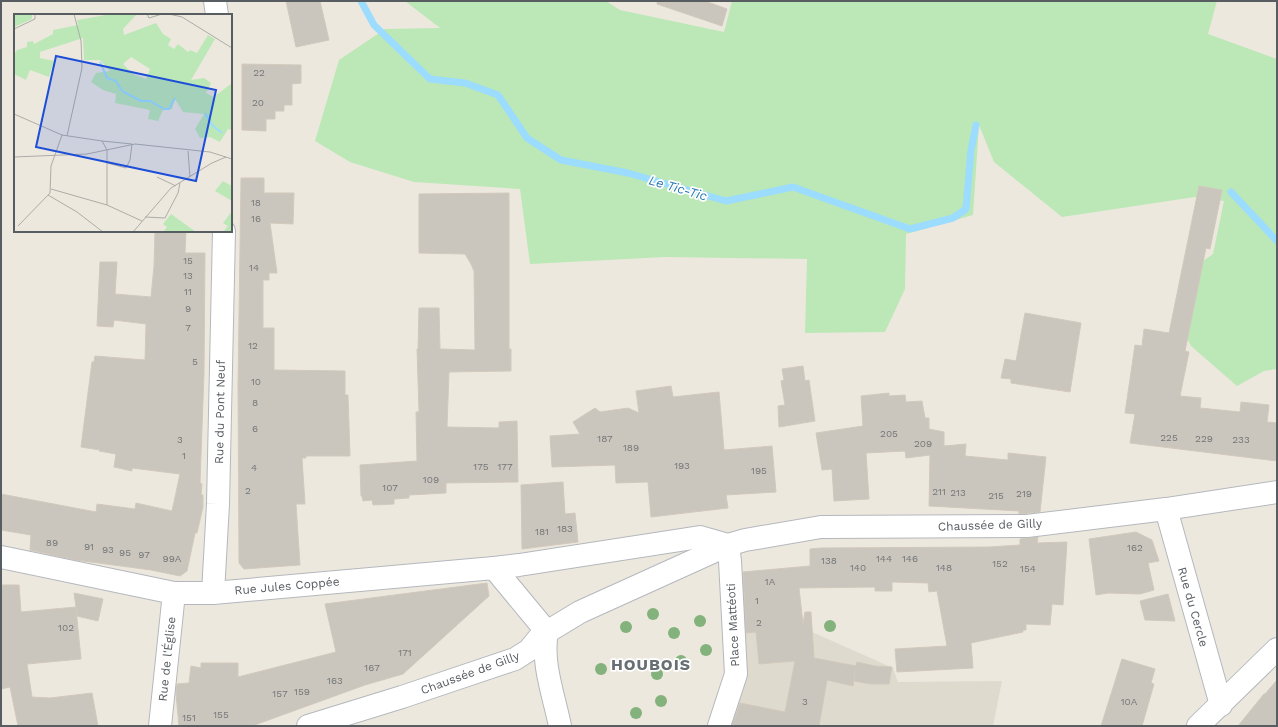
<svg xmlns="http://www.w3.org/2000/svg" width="1278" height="727" viewBox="0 0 1278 727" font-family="'Work Sans',sans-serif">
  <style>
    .education { fill: #dfdace }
    .green { fill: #bbe8b6 }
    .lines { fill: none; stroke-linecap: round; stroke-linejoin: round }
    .stream { stroke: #9bdcff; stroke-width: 7 }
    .building { fill: #cac5bd; stroke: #d2c9bc }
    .minor-casing { stroke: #b4b8bd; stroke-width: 24 }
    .tertiary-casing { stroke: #b4b8bd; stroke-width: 24 }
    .minor { stroke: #fff; stroke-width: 22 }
    .tertiary { stroke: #fff; stroke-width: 22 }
    .tree { fill: #84b27c }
    .labels { text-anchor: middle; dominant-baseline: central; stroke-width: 3.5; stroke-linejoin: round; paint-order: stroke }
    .number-label { font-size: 10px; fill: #747778 }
    .street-label { font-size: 12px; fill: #575d61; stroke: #fff }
    .water-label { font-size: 13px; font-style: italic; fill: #2d7ab2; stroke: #fff }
    .district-label { font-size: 16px; font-weight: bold; letter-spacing: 1px; fill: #686f73; stroke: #fff }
    .inset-river { fill: none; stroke: #9bdcff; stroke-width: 2 }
    .inset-road { fill: none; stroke: #acaca8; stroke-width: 1 }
    .view { fill: #1d4ed8; fill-opacity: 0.15; stroke: #1d4ed8; stroke-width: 2 }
    .inset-edge { fill: none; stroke: #575d61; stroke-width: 2 }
  </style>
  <rect width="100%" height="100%" fill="#ede8de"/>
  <polygon class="education" points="754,632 812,632 893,668 898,682 1002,681 993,726 731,726 746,677 744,633"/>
  <polygon class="green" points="405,1 606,1 620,10 724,32 732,1 1217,1 1208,34 1277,59 1277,369 1264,371 1237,386 1191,346 1182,329 1193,268 1213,254 1224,201 1195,197 1062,217 994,162 979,125 973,215 906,234 905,289 885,332 805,333 807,259 665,257 530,264 520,189 414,182 350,162 315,141 339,60 385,29 440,28"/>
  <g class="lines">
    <g class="stream">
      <polyline points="361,1 374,25 430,79 465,83 498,95 527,138 561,160 628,173 726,201 793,187 910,229 953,218 966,209 971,150 976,125"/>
      <polyline points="1231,192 1277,241"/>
    </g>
  </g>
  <g class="building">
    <polygon points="286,1 320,1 329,40 296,47"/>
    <polygon points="657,1 705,1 727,9 722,26 657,4"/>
    <polygon points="242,64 301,65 301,83 292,84 292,105 284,105 284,111 275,111 275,119 266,119 266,131 242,130"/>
    <polygon points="241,178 264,178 264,193 294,193 293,224 270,223 277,273 269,273 269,280 263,280 263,328 274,328 274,370 345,371 345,395 348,395 350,456 306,456 306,458 302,458 305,504 296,504 300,565 244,569 239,563 238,385"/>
    <polygon points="1199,186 1222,190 1210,249 1206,248 1185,351 1189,352 1180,396 1201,398 1200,408 1240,412 1241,402 1269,405 1267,422 1277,423 1277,461 1130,443 1135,414 1125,413 1135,345 1142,346 1144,329 1169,333"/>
    <polygon points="509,193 509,349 511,349 511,371 449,372 447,427 499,428 499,422 517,421 518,482 446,483 446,493 409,495 409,498 394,499 394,504 373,505 372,500 363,501 362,496 361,496 360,465 417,461 416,412 419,412 417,349 418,349 419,308 439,308 440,349 475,350 474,271 471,264 465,254 419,253 419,194"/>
    <polygon points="155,231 186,231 185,253 205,253 204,373 200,483 202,484 201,495 203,495 203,507 197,533 195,533 187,571 180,576 151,570 76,560 30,550 31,535 1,530 1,494 96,512 97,504 135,509 136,503 172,511 180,474 132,468 132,471 114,467 116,454 99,451 100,450 81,447 92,362 94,362 95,356 145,360 146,324 114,320 113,327 97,326 100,262 117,262 115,294 151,297 154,266"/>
    <polygon points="1025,313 1081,323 1070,392 1011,383 1011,379 1001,378 1005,359 1016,361"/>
    <polygon points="803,366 805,381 809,380 815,421 779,427 778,406 785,405 781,381 784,380 782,369"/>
    <polygon points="671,386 673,397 719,392 724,450 772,446 776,492 726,495 728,508 651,517 648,482 616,483 615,465 552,467 550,436 580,434 573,422 595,408 600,412 628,408 639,413 636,391"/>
    <polygon points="889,393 889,396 905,395 906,402 922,401 925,418 929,418 929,429 944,432 944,446 966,444 965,456 1008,460 1008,453 1046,457 1040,512 1019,514 1019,511 929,506 930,455 906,458 905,451 866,453 869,499 834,501 832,469 822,470 816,433 863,426 861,396"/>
    <polygon points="563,482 565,514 575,513 578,542 522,549 521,485"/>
    <polygon points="1136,532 1152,540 1159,561 1148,563 1154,590 1140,594 1108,593 1096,595 1089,539"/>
    <polygon points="1038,537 1037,543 1067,542 1063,605 1052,604 1050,625 1026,624 1026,630 1023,630 1023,632 971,643 973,668 897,672 895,649 947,646 937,591 929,592 928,583 892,582 892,591 875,591 875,587 799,588 803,624 805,612 811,612 814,658 856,666 857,662 875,666 892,667 889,684 871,684 854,681 855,671 853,686 827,680 819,726 732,726 740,703 785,712 795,661 759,664 756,632 746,633 743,572 810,566 810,549 821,548 989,547 1020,545 1020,539"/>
    <polygon points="487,583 489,596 403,674 365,685 252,726 179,726 176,694 177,684 189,683 191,666 201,668 201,663 238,663 238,677 336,652 325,604"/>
    <polygon points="1,585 19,585 21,612 76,607 74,593 103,599 98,621 77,616 76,609 81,659 27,664 32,697 50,698 92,693 98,726 18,726 10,687 1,689"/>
    <polygon points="1168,594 1175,621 1145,620 1140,601"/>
    <polygon points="1122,659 1155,669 1151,683 1154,684 1142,726 1101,726"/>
    <polygon points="1277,680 1277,726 1238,726 1264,694 1265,694"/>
  </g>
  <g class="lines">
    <defs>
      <g id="minor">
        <polyline points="215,1 217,15"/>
        <polyline points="1166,509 1221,705"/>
        <path d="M1 557 174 593H213L494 568 547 632C541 662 554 696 560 726"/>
        <polyline points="494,568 519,565 700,537 728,545 730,561 736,674 719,726"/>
        <polyline points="213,593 218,504 224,231"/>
        <polyline points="160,726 174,593"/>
        <polyline points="1198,726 1277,649"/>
      </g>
      <polyline id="tertiary" points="308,726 402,697 515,659 529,650 538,639 547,632 580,612 728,545 745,540 821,527 1027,526 1166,509 1277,492"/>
    </defs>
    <use href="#minor" class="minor-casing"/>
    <use href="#tertiary" class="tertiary-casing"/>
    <use href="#minor" class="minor"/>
    <use href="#tertiary" class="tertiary"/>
  </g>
  <g class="tree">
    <circle cx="653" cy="614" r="6"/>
    <circle cx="700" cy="621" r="6"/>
    <circle cx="830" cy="626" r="6"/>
    <circle cx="626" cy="627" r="6"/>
    <circle cx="674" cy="633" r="6"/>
    <circle cx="706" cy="650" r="6"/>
    <circle cx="681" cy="661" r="6"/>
    <circle cx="601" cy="669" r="6"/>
    <circle cx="657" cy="674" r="6"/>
    <circle cx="661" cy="701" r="6"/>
    <circle cx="636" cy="713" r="6"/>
  </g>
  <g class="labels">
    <g class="number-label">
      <text x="259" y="72">22</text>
      <text x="258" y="102">20</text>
      <text x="256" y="202">18</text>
      <text x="256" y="218">16</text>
      <text x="188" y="260">15</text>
      <text x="254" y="267">14</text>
      <text x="188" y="275">13</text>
      <text x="188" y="291">11</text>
      <text x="188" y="308">9</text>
      <text x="188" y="327">7</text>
      <text x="253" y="345">12</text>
      <text x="195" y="361">5</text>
      <text x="256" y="381">10</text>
      <text x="255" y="402">8</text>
      <text x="255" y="428">6</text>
      <text x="889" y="433">205</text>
      <text x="1169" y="437">225</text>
      <text x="605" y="438">187</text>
      <text x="1204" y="438">229</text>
      <text x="180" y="439">3</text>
      <text x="1241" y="439">233</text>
      <text x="923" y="443">209</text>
      <text x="631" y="447">189</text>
      <text x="184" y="455">1</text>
      <text x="682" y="465">193</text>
      <text x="481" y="466">175</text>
      <text x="505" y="466">177</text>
      <text x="254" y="467">4</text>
      <text x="759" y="470">195</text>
      <text x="431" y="479">109</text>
      <text x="390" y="487">107</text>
      <text x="248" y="490">2</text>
      <text x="939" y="491">211</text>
      <text x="958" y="492">213</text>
      <text x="1024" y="493">219</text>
      <text x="996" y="495">215</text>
      <text x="565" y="528">183</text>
      <text x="542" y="531">181</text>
      <text x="52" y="542">89</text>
      <text x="89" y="546">91</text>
      <text x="1135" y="547">162</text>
      <text x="108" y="549">93</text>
      <text x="125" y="552">95</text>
      <text x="144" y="554">97</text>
      <text x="172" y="558">99A</text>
      <text x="884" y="558">144</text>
      <text x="910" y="558">146</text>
      <text x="829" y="560">138</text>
      <text x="1000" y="563">152</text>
      <text x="858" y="567">140</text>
      <text x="944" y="567">148</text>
      <text x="1028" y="568">154</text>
      <text x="770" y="581">1A</text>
      <text x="757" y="600">1</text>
      <text x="759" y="622">2</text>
      <text x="66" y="627">102</text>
      <text x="405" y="652">171</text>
      <text x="372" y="667">167</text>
      <text x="335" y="680">163</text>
      <text x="302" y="691">159</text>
      <text x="280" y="693">157</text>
      <text x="805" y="701">3</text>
      <text x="1129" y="701">10A</text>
      <text x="221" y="714">155</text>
      <text x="189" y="717">151</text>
    </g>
    <g class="street-label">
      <text transform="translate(220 412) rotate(-89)">Rue du Pont Neuf</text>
      <text transform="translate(990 525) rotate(-2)">Chaussée de Gilly</text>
      <text transform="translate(287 586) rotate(-5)">Rue Jules Coppée</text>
      <text transform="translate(1193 607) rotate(74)">Rue du Cercle</text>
      <text transform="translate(733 625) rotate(-93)">Place Mattéoti</text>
      <text transform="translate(167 659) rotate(-84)">Rue de l'Église</text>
      <text transform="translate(470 673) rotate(-20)">Chaussée de Gilly</text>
    </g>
    <g class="water-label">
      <text transform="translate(678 188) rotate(16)">Le Tic-Tic</text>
    </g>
    <g class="district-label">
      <text x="651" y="664">HOUBOIS</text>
    </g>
  </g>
  <g transform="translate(14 14)">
    <rect width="218" height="218" fill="#ede8de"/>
    <path d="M0 0H18V5L0 13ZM98 0H123L109 15 110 21 142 9 149 20 157 25 154 31 160 35 164 30 174 38 176 36 183 39 194 21 201 25 177 66 190 64 197 69 192 79 203 85 201 82 218 69V116L214 115 206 128 196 123 186 124 181 115 190 100 169 98 161 85 158 95 149 96 144 107 134 105 136 96 101 89 102 80 89 76 77 68 82 59 96 57 86 46H70L69 24 26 38V44L40 47 35 63 16 56 12 66 0 60V41L3 36 13 33V28L19 27 20 30 39 20V16L64 11 63 6ZM117 43 136 55 132 65 119 60 109 50ZM209 167 218 172V187L201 177ZM218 197V218H209L214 212 209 209ZM157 200 182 218H149L153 213 149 210Z" fill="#bbe8b6" fill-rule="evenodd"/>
    <path class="inset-river" d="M86 48 93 64 102 67 108 77 127 87H136L150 95H155L161 84M191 99 198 111 208 119"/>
    <path class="inset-road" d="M133 0 135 4 148 0M155 0 168 3 218 34M0 15 21 5V0M0 100 48 121 88 127 93 136M53 122 68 54 67 27 60 0M88 127 118 130 116 146 112 154 93 149M174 137 176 163M0 143 73 140 121 130 196 138 218 145M143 163 162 172M37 175 93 191 128 207M34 181 63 198 89 218M93 191V136M131 203 151 204 164 179 166 169M4 212 36 179 37 152 48 121M119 218 157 174 198 149 212 143"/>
    <path class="view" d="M42 42 202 76 182 167 22 133Z"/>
    <rect width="218" height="218" class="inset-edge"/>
  </g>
  <rect width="1278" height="727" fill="none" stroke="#575d61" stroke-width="4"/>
</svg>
